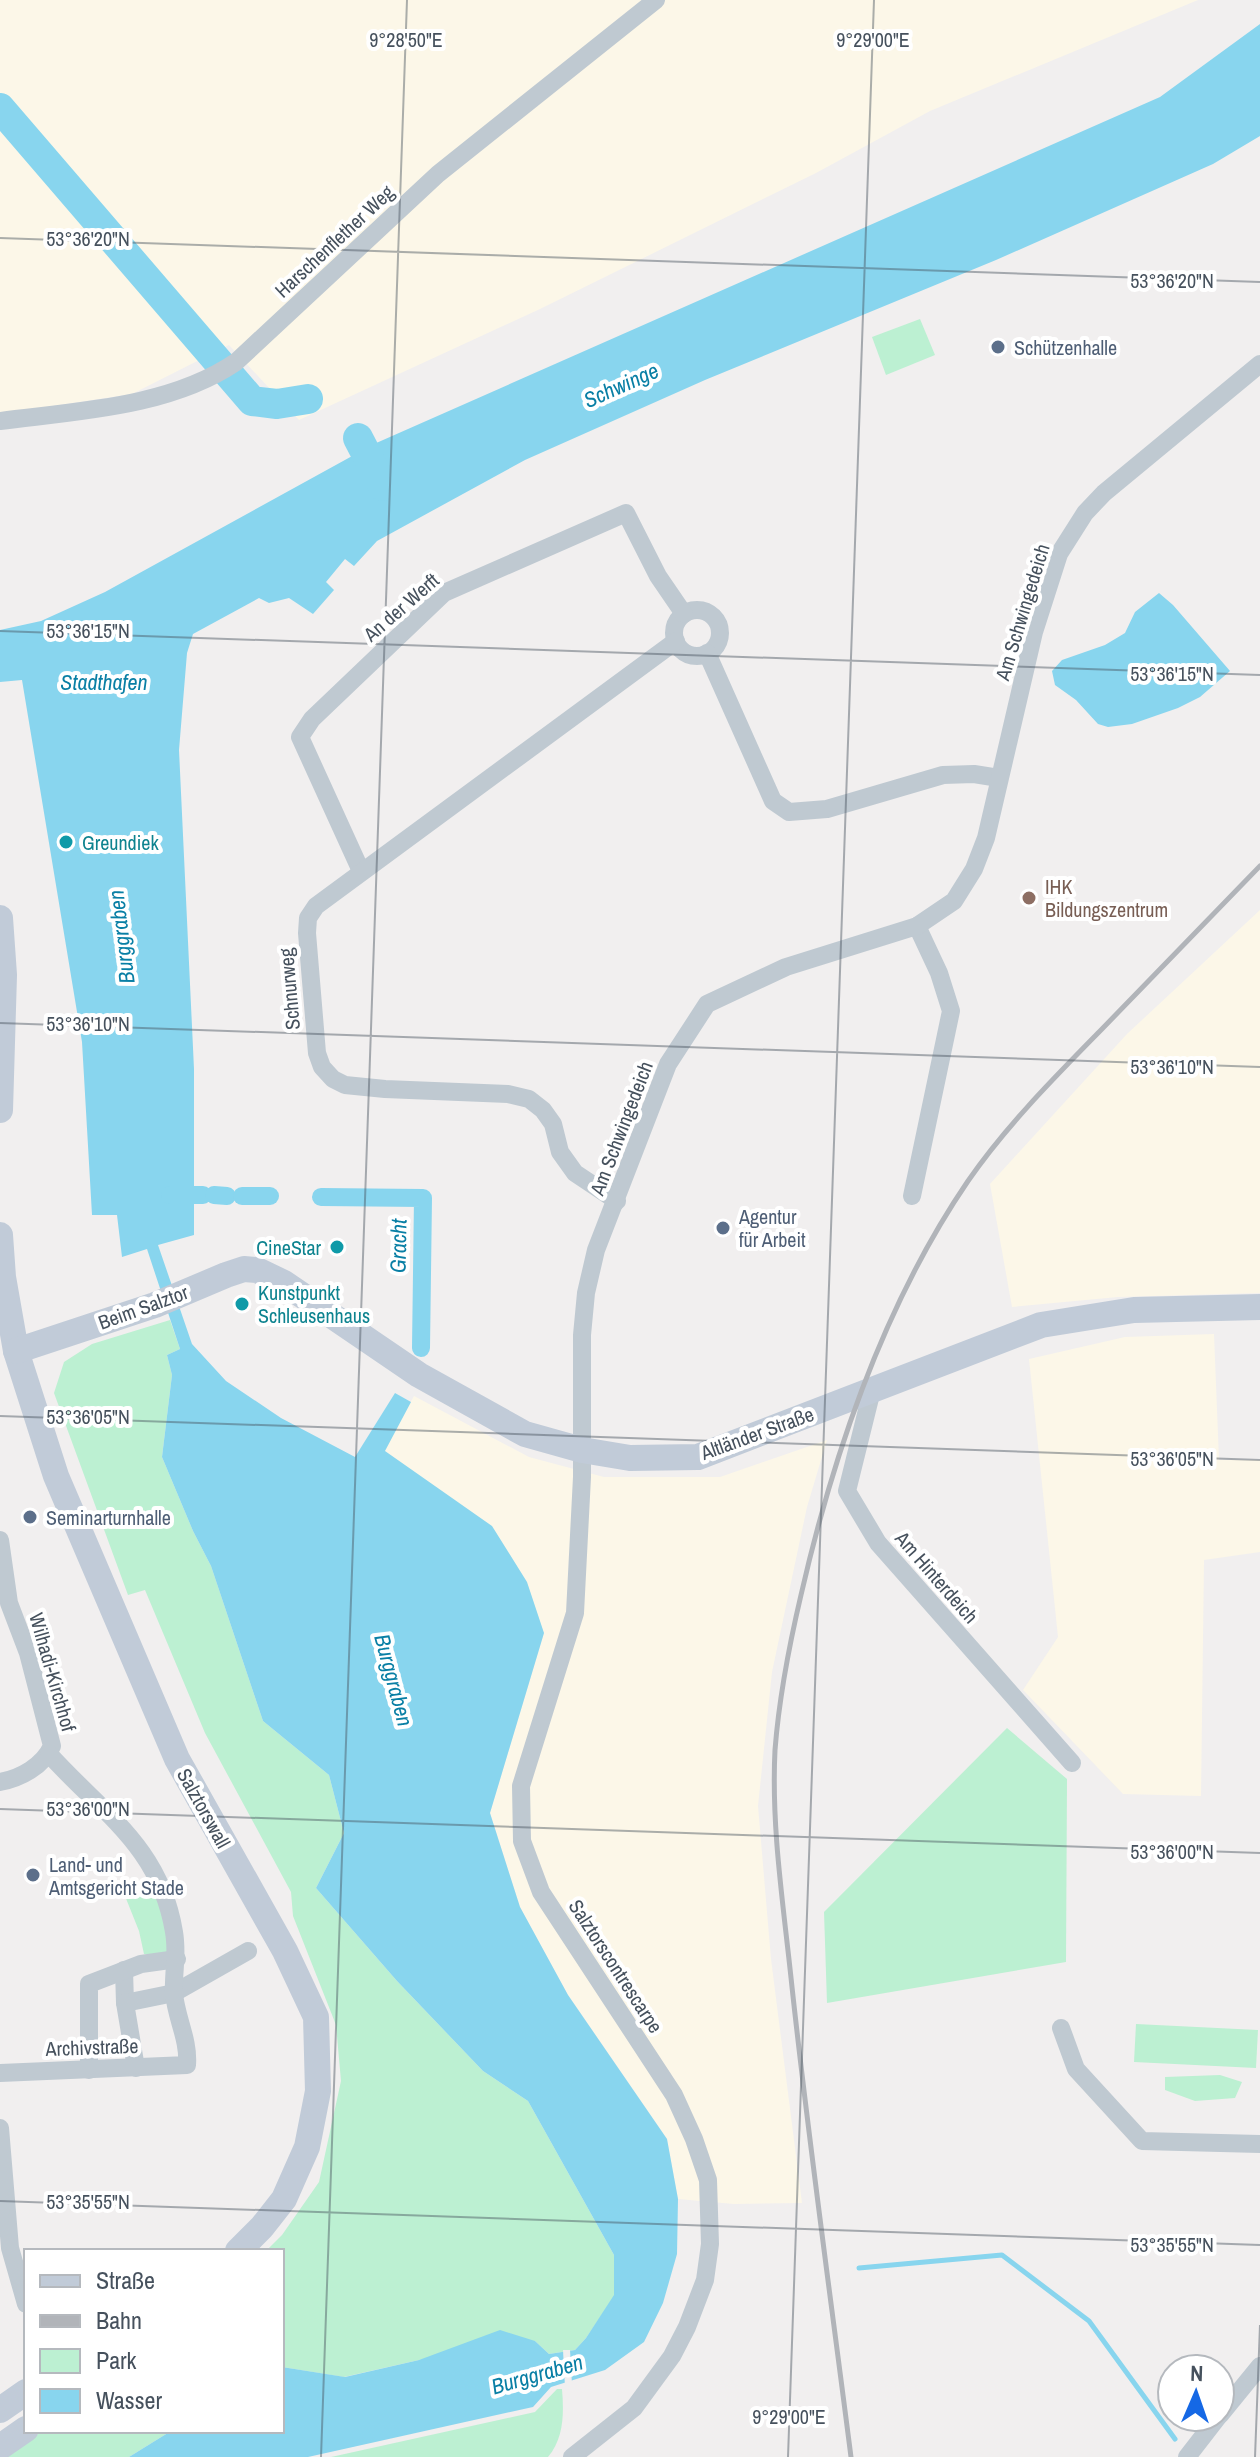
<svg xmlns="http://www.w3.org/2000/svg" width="1260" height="2457" viewBox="0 0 1260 2457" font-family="'Archivo Narrow',sans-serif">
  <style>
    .commercial { fill: #fcf7e8 }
    .green { fill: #bcf0d2 }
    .water { fill: #88d5ee }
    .pier { fill: #f1efef }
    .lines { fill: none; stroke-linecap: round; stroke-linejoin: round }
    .stream { stroke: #88d5ee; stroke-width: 5 }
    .canal { stroke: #88d5ee; stroke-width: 18 }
    .river { stroke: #88d5ee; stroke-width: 30 }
    .minor { stroke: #bfc9d1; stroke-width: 18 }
    .secondary { stroke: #c1cbd8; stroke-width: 26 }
    .rail { stroke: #b1b4b9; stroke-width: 5 }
    .ticks { fill: none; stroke: #46515d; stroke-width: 2; stroke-opacity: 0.45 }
    .service-dot { fill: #5c6f8a; stroke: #fff; stroke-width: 3 }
    .culture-dot { fill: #0f9aa8; stroke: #fff; stroke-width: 3 }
    .education-dot { fill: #8d6e63; stroke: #fff; stroke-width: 3 }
    .labels { text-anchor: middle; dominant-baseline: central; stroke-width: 8; stroke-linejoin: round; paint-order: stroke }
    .street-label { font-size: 20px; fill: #46515d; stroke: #fff }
    .service-label { font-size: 20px; fill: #4e5e75; stroke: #fff; text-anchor: start }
    .culture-label { font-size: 20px; fill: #0d838f; stroke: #fff; text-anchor: start }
    .education-label { font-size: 20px; fill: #785e54; stroke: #fff; text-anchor: start }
    .water-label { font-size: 22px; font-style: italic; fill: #097fa5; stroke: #fff }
    .ticks-label { font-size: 20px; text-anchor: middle; fill: #46515d; stroke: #fff; stroke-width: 8; stroke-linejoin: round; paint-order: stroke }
  </style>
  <rect width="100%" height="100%" fill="#f1efef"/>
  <g class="commercial">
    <polygon points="0,0 1198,0 930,111 816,173 540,309 299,420 229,345 132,394 0,414"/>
    <polygon points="1260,910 1260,1293 1118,1297 1012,1307 990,1184 1127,1034"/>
    <polygon points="1214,1334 1219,1460 1260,1460 1260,1552 1204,1560 1201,1796 1123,1794 1023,1690 1058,1637 1029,1359 1125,1337"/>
    <polygon points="414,1396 529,1457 604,1477 720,1477 827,1440 807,1507 772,1672 758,1806 771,1959 802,2203 734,2204 678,2199 667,2139 568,1995 520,1907 490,1813 544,1633 384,1450"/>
  </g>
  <g class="green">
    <polygon points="920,319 935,355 886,375 872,337"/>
    <polygon points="170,1320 180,1349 167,1355 172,1375 162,1457 193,1531 211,1566 263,1721 329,1775 344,1833 316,1888 397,1981 483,2071 528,2101 614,2255 615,2295 586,2338 575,2350 549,2354 535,2341 419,2360 344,2377 282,2367 282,2251 266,2251 282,2235 319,2182 341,2081 336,2025 293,1916 291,1892 205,1733 145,1590 128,1595 54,1393 64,1362 92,1344"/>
    <polygon points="1007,1728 1067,1779 1066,1962 827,2003 824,1912"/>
    <polygon points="147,1878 162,1906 170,1950 166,1954 144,1954 139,1931 123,1891"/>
    <polygon points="1136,2024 1258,2030 1256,2068 1134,2062"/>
    <polygon points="1220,2075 1242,2082 1235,2098 1195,2101 1165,2090 1165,2077"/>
    <path d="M557 2389H562C564 2413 564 2438 548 2457H331L535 2412Z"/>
    <polygon points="43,2431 171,2431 129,2457 3,2457"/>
  </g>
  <g class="water">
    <polygon points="1260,24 1260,136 1213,164 996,260 705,380 525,460 377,541 354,566 345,559 326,582 334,590 313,614 289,598 269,603 259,598 193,634 187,653 179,750 194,1069 194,1235 158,1245 192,1344 226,1381 281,1418 355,1457 395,1393 411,1402 385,1451 492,1526 527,1582 544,1633 490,1813 520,1907 568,1995 667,2139 678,2199 677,2254 663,2303 644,2342 605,2370 551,2387 533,2407 308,2457 129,2457 171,2431 282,2431 282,2367 345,2377 419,2360 500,2330 535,2341 549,2354 575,2350 586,2338 614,2295 614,2255 528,2101 483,2071 397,1981 316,1888 344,1833 329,1775 263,1721 211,1566 193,1531 162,1457 172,1375 167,1355 180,1349 147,1249 122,1257 117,1215 92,1215 82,1042 22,680 0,682 0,630 41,621 105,592 374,444 1160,97"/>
    <polygon points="1159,593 1173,605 1230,671 1200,697 1178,708 1132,724 1108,727 1098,724 1076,700 1055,685 1052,671 1062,660 1105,645 1125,633 1135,612"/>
  </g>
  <polygon class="pier" points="563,2350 570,2350 572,2384 565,2387"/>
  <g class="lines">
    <polyline class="stream" points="859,2268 1002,2255 1089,2321 1175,2439"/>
    <g class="canal">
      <polyline points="170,1195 203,1195"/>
      <polyline points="214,1195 227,1196"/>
      <polyline points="242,1196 270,1196"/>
      <polyline points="321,1197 423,1198 421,1348"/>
    </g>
    <g class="river">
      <polyline points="0,108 252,401 277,404 308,399"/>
      <polyline points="358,438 383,486"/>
    </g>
    <g class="minor">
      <path d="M0 421C77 411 170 407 236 362L438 174 656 0"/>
      <circle cx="697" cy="633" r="23"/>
      <polyline points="707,653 773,801 789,812 827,809 943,775 974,774 999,778"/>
      <polyline points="361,871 300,737 312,719 444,593 626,513 658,576 684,614"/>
      <polyline points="912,1196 951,1011 939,973 917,926"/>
      <polyline points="617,1201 575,1173 560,1152 553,1124 543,1110 529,1099 508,1094 385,1089 345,1085 333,1079 322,1067 317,1053 307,933 308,918 316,906 676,641"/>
      <polyline points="872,1390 847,1491 878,1543 1072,1763"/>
      <path d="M0 1540 9 1603 28 1653 52 1746C43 1766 21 1778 0 1782"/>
      <polyline points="124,1970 125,2003 136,2068"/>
      <polyline points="125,2003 174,1993 248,1951"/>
      <polyline points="1061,2028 1076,2069 1142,2141 1260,2144"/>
      <polyline points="89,2070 89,1984 141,1964 177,1959"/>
      <path d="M0 2073 187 2065C189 2039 176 2018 174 1993 173 1972 178 1955 174 1932 160 1846 102 1813 49 1754"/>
      <polyline points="0,2128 10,2248 26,2304"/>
      <polyline points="1220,2415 1260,2366"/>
      <polyline points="572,2457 634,2408 672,2356 687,2327 705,2280 710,2244 708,2180 694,2139 674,2095 541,1892 522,1841 521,1786 575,1613 582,1477 582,1335 586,1293 596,1250 668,1064 707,1004 786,967 917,926 954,901 974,869 986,838 1034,632 1059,554 1085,513 1104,493 1260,364"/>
      <polyline points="1187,2457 1218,2417"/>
    </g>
    <g class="secondary">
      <polyline points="0,918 4,975 0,1110"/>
      <polyline points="0,1235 3,1277 16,1351 56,1476 177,1759 285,1951 316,2017 318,2091 307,2147 284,2199 262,2227 238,2251"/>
      <polyline points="16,1351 155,1305 226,1275 244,1269 257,1270 284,1283 419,1375 525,1434 582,1450 630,1458 698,1457 1041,1325 1134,1310 1260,1307"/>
      <polyline points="0,2410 26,2392"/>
      <polyline points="0,2447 26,2429"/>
    </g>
    <path class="rail" d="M851 2457C831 2300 809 2144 792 1987 784 1909 771 1829 775 1750 779 1698 789 1646 801 1595 834 1451 884 1304 968 1181 1006 1126 1054 1078 1101 1030 1154 975 1207 921 1260 866"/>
  </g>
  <path class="ticks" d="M0 238 1260 282M0 631 1260 675M0 1023 1260 1067M0 1416 1260 1460M0 1809 1260 1853M0 2201 1260 2245M321 2457 407 0M788 2457 874 0M1255 2457 1260 2325"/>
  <g class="service-dot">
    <circle cx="998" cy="347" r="8"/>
    <circle cx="723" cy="1228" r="8"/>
    <circle cx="30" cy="1517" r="8"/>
    <circle cx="33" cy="1875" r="8"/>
  </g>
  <g class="culture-dot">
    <circle cx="66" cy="842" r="8"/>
    <circle cx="337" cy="1247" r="8"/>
    <circle cx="242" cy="1304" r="8"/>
  </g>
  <circle class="education-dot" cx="1029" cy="898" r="8"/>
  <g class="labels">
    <g class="street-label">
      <text transform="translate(334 241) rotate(-43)">Harschenflether Weg</text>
      <text transform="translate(401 607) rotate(-41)">An der Werft</text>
      <text transform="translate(1022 612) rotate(-73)">Am Schwingedeich</text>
      <text transform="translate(289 989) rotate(-95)">Schnurweg</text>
      <text transform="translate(621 1128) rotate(-69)">Am Schwingedeich</text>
      <text transform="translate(143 1307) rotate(-20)">Beim Salztor</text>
      <text transform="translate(757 1433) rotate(-20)">Altländer Straße</text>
      <text transform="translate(937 1577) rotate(49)">Am Hinterdeich</text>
      <text transform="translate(53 1672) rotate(74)">Wilhadi-Kirchhof</text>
      <text transform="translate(204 1808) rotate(61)">Salztorswall</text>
      <text transform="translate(616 1966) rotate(57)">Salztorscontrescarpe</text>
      <text transform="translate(92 2047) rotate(-2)">Archivstraße</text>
    </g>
    <g class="service-label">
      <text x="1014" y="347">Schützenhalle</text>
      <text x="739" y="1216">Agentur<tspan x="739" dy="23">für Arbeit</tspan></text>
      <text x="46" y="1517">Seminarturnhalle</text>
      <text x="49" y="1864">Land- und<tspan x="49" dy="23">Amtsgericht Stade</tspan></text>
    </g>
    <g class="culture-label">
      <text x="82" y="842">Greundiek</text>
      <text x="321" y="1247" text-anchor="end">CineStar</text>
      <text x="258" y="1292">Kunstpunkt<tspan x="258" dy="23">Schleusenhaus</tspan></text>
    </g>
    <g class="education-label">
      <text x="1045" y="886">IHK<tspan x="1045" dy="23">Bildungszentrum</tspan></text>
    </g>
    <g class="water-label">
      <text transform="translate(621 385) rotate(-24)">Schwinge</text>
      <text x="104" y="682">Stadthafen</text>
      <text transform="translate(121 937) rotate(-97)">Burggraben</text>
      <text transform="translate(398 1246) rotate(-89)">Gracht</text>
      <text transform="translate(394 1680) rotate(75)">Burggraben</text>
      <text transform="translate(537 2374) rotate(-16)">Burggraben</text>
    </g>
  </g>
  <g class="ticks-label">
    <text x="406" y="47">9°28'50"E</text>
    <text x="873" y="47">9°29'00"E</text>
    <text x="88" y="246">53°36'20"N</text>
    <text x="1172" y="288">53°36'20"N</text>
    <text x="88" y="638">53°36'15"N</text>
    <text x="1172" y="681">53°36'15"N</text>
    <text x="88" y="1031">53°36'10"N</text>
    <text x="1172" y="1074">53°36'10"N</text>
    <text x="88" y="1424">53°36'05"N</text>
    <text x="1172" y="1466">53°36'05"N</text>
    <text x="88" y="1816">53°36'00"N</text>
    <text x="1172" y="1859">53°36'00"N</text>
    <text x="88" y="2209">53°35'55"N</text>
    <text x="1172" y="2252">53°35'55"N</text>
    <text x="789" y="2424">9°29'00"E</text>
  </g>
  <rect x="24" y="2249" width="260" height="184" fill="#ffffff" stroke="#b5b9be" stroke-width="2"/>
  <rect x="40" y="2275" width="40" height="12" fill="#c1cbd8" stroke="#b5b9be" stroke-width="2"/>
  <text x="96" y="2289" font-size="24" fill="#46515d">Straße</text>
  <rect x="40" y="2315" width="40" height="12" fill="#b1b4b9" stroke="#b5b9be" stroke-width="2"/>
  <text x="96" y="2329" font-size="24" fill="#46515d">Bahn</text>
  <rect x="40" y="2349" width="40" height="24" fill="#bcf0d2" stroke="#b5b9be" stroke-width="2"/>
  <text x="96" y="2369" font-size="24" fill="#46515d">Park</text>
  <rect x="40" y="2389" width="40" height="24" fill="#88d5ee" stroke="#b5b9be" stroke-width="2"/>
  <text x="96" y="2409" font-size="24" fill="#46515d">Wasser</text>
  <g transform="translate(1196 2393) rotate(2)"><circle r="38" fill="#ffffff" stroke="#b5b9be" stroke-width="2"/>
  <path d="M0-6L14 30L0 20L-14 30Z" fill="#1568e5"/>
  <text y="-12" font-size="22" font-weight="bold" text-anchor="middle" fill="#46515d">N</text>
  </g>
</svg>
